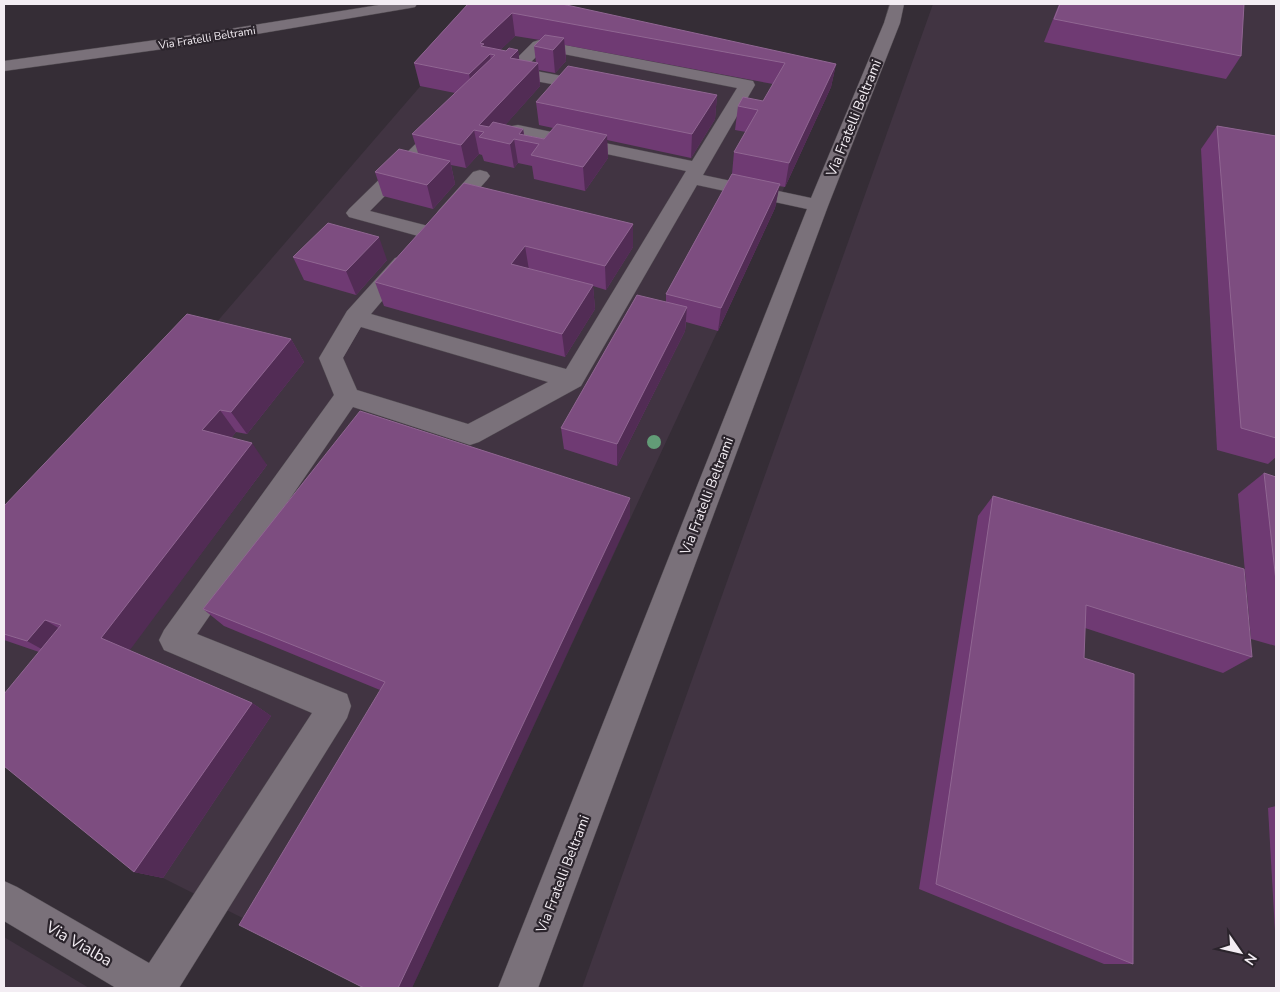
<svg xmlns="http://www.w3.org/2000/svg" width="1280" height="992" viewBox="0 0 1280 992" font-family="'Nunito Sans',sans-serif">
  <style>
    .built { fill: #413442 }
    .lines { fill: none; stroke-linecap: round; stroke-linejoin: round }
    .minor-casing { stroke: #504a50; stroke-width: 1 }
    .minor { fill: #7a717a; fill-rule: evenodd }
    .tree { fill: #629c77 }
    .wall { fill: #6f3a73; fill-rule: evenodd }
    .shaded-wall { fill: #522c55 }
    .building { fill: #7d4d80; stroke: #906692 }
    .labels { text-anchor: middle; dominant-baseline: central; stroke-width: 4.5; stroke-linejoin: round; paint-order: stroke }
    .far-street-label { font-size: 11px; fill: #f3edf3; stroke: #2b242c }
    .street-label { font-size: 14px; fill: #f3edf3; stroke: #2b242c }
    .near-street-label { font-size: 16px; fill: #f3edf3; stroke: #2b242c }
  </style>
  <rect width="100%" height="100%" fill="#352d36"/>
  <g class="built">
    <polygon points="933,4 1276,4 1276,988 582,988"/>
    <polygon points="487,9 831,87 412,988 382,988 163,878 4,750 4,555 203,338"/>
    <polygon points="4,937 89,988 4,988"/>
  </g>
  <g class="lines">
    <defs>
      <g id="minor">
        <polygon points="385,4 417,4 415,7 410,8 192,45 4,71 4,61 192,35"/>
        <path d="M890 4H904L900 23 828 206 538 988H498L807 209 697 185 581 386 479 442 470 445 353 407 197 634 347 694 351 706 347 718 179 988H116L4 921V881L17 887 149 963 312 713 164 650 159 640 164 630 334 395 319 358 347 311 395 258 403 256 411 258 414 263 371 314 566 369 686 171 518 135 512 134 509 130 512 126 518 125 692 161 737 88 543 50 527 66H515L513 63 515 60 533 42 539 40 753 81 755 85 703 175 811 198 884 23ZM361 327 548 382 468 424 357 390 343 358Z"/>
        <polygon points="536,71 594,82 600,83 602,87 600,91 594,92 530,80 528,76 530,72"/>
        <polygon points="445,120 451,121 454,125 451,129 370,211 436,228 439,233 436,238 429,239 349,217 346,213 349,209 439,121"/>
        <polygon points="480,170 487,172 490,176 487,180 453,218 446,220 439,218 436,214 439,210 473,172"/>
      </g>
    </defs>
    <use href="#minor" class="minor-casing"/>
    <use href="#minor" class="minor"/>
  </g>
  <circle class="tree" cx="654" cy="442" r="7"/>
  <g class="wall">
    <path d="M468 4 836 64 831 87 785 187 779 186 775 208 718 331 686 322 685 331 617 466 564 449 561 428 666 302V294L732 174 734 152 746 132 735 130 738 106 763 101 773 84 565 45 566 61 555 73 539 70 540 86 505 125 523 129 524 135 544 139 553 128 539 125 536 102 717 95 715 119 691 158 607 140 608 158 585 191 534 179 532 166 518 163 514 168 484 161 482 155 479 154 466 168 451 165 455 184 433 209 383 196 375 172 418 153 412 134 455 93 420 86 414 63ZM515 36 540 40 534 46 536 63 519 60 518 50 506 51 500 50Z"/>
    <polygon points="1059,4 1244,4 1241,56 1226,79 1044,42"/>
    <polygon points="1217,126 1276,136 1276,457 1268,464 1217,450 1201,149"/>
    <polygon points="464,183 633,224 633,247 606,290 593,286 595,309 565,357 384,306 375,282"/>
    <polygon points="293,257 387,260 356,295 304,280"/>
    <polygon points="291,339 304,362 247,434 236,432 231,438 267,465 129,650 252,703 271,716 163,878 134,872 39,652 4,640 4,506"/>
    <polygon points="1264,473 1276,477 1276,646 1251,639 1238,494"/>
    <polygon points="993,496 1252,657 1223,673 1085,628 1084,658 1133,964 1104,964 919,889 978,516"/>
    <polygon points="630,498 630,518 380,690 224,626 203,609"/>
    <polygon points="1276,806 1276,949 1268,808"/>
  </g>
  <g class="shaded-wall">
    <polygon points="512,13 515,36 495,55 490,54 493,77 473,97 469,74 480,43"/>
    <polygon points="564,38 566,61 555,73 553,50"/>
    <polygon points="518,50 521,73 510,58"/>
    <polygon points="538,63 540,86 492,140 484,132 479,125"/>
    <polygon points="836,64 831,87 785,187 789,163"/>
    <polygon points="717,95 715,119 691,158 692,134"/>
    <polygon points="523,129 525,141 519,134"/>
    <polygon points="474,130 479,154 466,168 461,145"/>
    <polygon points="607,135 608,158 585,191 583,167"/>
    <polygon points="514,139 518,163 514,168 510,144"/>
    <polygon points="450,161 455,184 433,209 427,185"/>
    <polygon points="780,184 775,208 718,331 721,308"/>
    <polygon points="633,224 633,247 606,290 605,266"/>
    <polygon points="379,237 387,260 356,295 346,271"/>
    <polygon points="525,246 529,270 511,264"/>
    <polygon points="593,285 595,309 565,357 562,334"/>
    <polygon points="687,307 685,331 617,466 617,444"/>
    <polygon points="291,339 304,362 247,434 231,412"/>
    <polygon points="220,410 236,432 220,452 202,430"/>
    <polygon points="252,443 267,465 127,654 101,638"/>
    <polygon points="630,498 630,518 412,988 398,988"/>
    <polygon points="45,620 72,636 56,657 27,641"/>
    <polygon points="252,703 271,716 163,878 134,872"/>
  </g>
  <g class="building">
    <polygon points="468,4 562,4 836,64 789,163 734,152 758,110 738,106 743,97 763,101 785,63 512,13 480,43 484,44 481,46 506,51 509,48 518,50 510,58 538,63 479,125 489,127 493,122 523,129 519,134 544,139 557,124 607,135 583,167 531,155 539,144 514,139 510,144 479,137 484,132 474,130 461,145 412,134 495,55 490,54 469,74 414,63"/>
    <polygon points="1060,4 1244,4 1241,56 1054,19"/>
    <polygon points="545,35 564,38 553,50 534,46"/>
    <polygon points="568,66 717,95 692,134 536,102"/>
    <polygon points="1217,126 1276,136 1276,438 1241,428"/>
    <polygon points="399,149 450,161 427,185 375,172"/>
    <polygon points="732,174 780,184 721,308 666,294"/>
    <polygon points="464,183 633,224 605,266 525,246 511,264 593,285 562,334 375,282"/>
    <polygon points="328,223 379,237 346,271 293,257"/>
    <polygon points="637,295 687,307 617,444 561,428"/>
    <polygon points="187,314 291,339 231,412 220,410 202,430 252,443 101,638 252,703 134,872 4,766 4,694 61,625 45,620 27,641 4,634 4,506"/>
    <polygon points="360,411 630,498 398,988 364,988 239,925 385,682 203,609"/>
    <polygon points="1264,473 1276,477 1276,581"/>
    <polygon points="993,496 1244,569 1252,657 1086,605 1084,658 1134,674 1133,964 936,884"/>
  </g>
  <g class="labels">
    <g class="far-street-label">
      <text transform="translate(207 38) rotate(-9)">Via Fratelli Beltrami</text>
    </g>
    <g class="street-label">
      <text transform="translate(854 118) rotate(-68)">Via Fratelli Beltrami</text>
      <text transform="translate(707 496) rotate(-69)">Via Fratelli Beltrami</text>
      <text transform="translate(563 874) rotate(-69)">Via Fratelli Beltrami</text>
    </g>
    <g class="near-street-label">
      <text transform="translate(79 944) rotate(30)">Via Vialba</text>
    </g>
  </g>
  <rect width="1280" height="992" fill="none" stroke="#f3edf3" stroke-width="10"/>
  <g transform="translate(1240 952) rotate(124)" stroke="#2b242c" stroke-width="4" paint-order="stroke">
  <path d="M0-4L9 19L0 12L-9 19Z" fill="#f3edf3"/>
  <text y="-8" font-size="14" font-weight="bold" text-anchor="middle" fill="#f3edf3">N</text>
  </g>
</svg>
